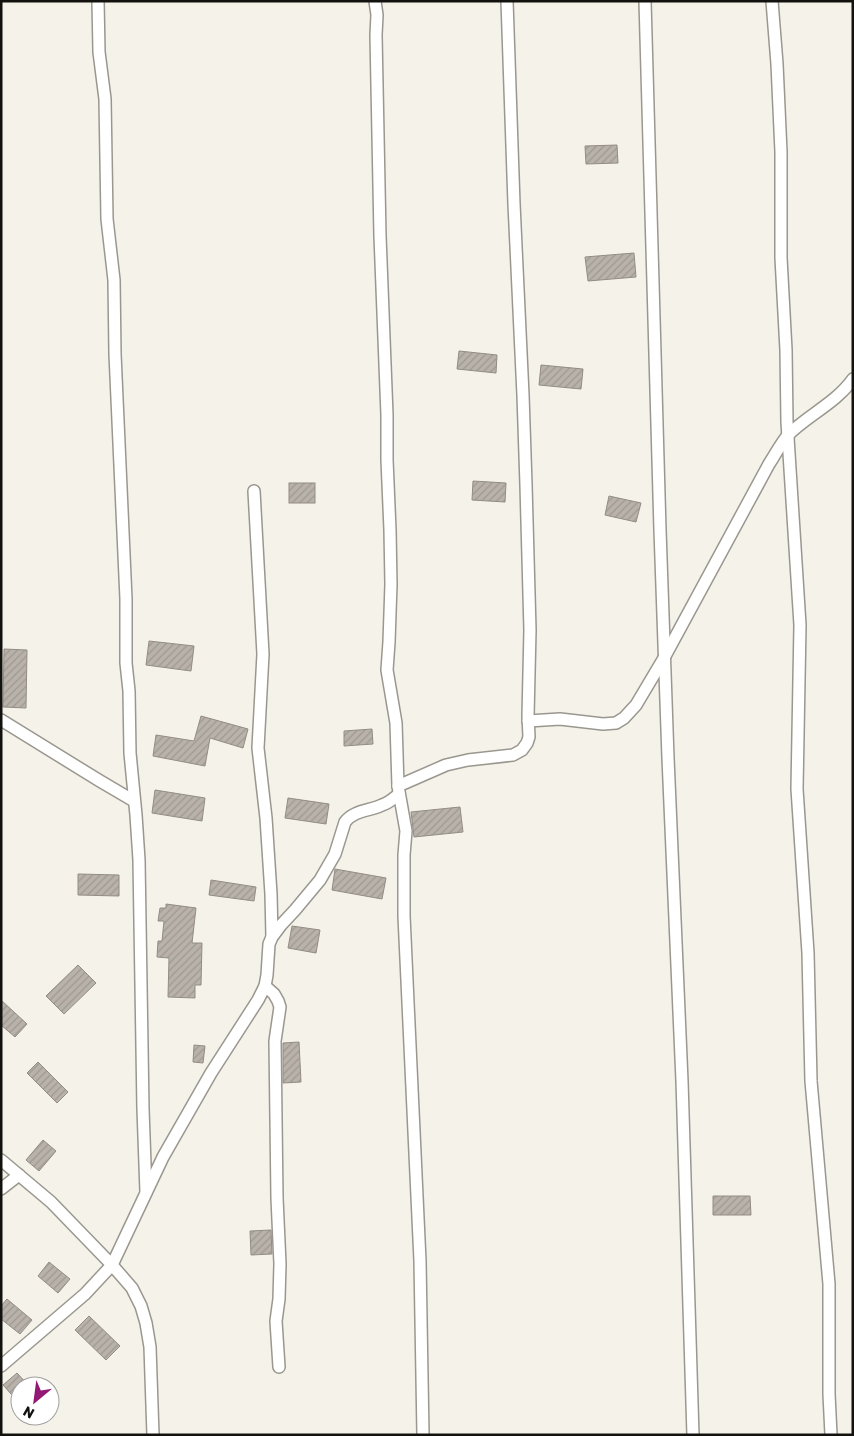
<svg xmlns="http://www.w3.org/2000/svg" width="854" height="1436" viewBox="0 0 854 1436" font-family="Rubik,sans-serif">
  <style>
    .building { fill: url(#building-hatch); stroke: #928c85 }
    .lines { fill: none; stroke-linecap: round; stroke-linejoin: round }
    .street-casing { stroke: #9a978f; stroke-width: 14 }
    .street { stroke: #fff; stroke-width: 11 }
  </style>
  <defs>
    <pattern id="building-hatch" width="6" height="6" patternUnits="userSpaceOnUse" patternTransform="scale(1.25)"><rect width="6" height="6" fill="#b9b2ab"/><path d="M-1 1l2-2M0 6l6-6M5 7l2-2" fill="none" stroke="#9e9892"/></pattern>
  </defs>
  <rect width="100%" height="100%" fill="#f5f2e9"/>
  <g class="building">
    <polygon points="617,145 618,163 586,164 585,146"/>
    <polygon points="634,253 636,277 588,281 585,257"/>
    <polygon points="459,351 497,355 496,373 457,369"/>
    <polygon points="541,365 583,369 581,389 539,385"/>
    <polygon points="473,481 506,483 505,502 472,500"/>
    <rect x="289" y="483" width="26" height="20"/>
    <polygon points="609,496 641,503 636,522 605,515"/>
    <polygon points="149,641 194,646 191,671 146,665"/>
    <polygon points="4,649 27,650 26,708 3,707"/>
    <polygon points="201,716 248,729 243,748 210,738 205,766 153,756 156,735 194,741"/>
    <polygon points="372,729 373,744 344,746 344,731"/>
    <polygon points="155,790 205,798 202,821 152,813"/>
    <polygon points="288,798 329,804 326,824 285,818"/>
    <polygon points="460,807 463,832 414,837 411,812"/>
    <polygon points="335,869 386,878 382,899 332,890"/>
    <polygon points="78,874 119,875 119,896 78,895"/>
    <polygon points="211,880 256,887 254,901 209,895"/>
    <polygon points="166,904 196,908 192,943 202,943 201,985 195,985 195,998 168,997 169,958 157,957 158,941 162,941 164,921 158,921 160,908 166,908"/>
    <polygon points="292,926 320,930 316,953 288,948"/>
    <polygon points="78,965 96,983 64,1014 46,996"/>
    <polygon points="1,1000 27,1024 15,1037 1,1025"/>
    <polygon points="299,1042 301,1082 283,1083 283,1043"/>
    <polygon points="194,1045 205,1046 203,1063 193,1062"/>
    <polygon points="38,1062 68,1092 57,1103 27,1073"/>
    <polygon points="43,1140 56,1151 39,1171 26,1160"/>
    <polygon points="713,1196 750,1196 751,1215 713,1215"/>
    <polygon points="271,1230 272,1254 251,1255 250,1231"/>
    <polygon points="49,1262 70,1279 58,1293 38,1276"/>
    <polygon points="7,1299 32,1320 20,1334 1,1319 1,1306"/>
    <polygon points="89,1316 120,1346 106,1360 75,1330"/>
    <polygon points="17,1373 29,1386 20,1386 20,1404 3,1385"/>
  </g>
  <g class="lines">
    <defs>
      <g id="street">
        <polyline points="98,1 99,52 105,99 107,219 114,280 115,354 126,599 126,663 129,691 130,753 136,815 139,860 143,1109 146,1192"/>
        <polyline points="375,1 377,15 376,35 380,236 387,415 387,460 390,530 391,584 389,642 387,670 396,723 398,786 406,831 404,855 404,916 420,1261 423,1435"/>
        <polyline points="645,1 660,530 668,758 682,1081 693,1435"/>
        <polyline points="772,1 777,64 781,152 781,258 786,350 787,422 800,625 797,789 808,953 811,1081 829,1284 829,1394 831,1435"/>
        <polyline points="254,491 263,654 258,748 266,818 271,894 272,937"/>
        <polyline points="1,720 100,781 134,801"/>
        <path d="M528 721 560 719 603 724 616 723 624 718 636 705 664 658 769 464C775 455 781 443 788 435 808 415 836 403 853 379"/>
        <polyline points="398,786 446,765 468,760 513,755 522,750 527,743 529,737 528,716 530,630 526,485 523,395 514,204 507,1"/>
        <polyline points="265,986 274,994 278,1001 280,1007 275,1041 277,1198 280,1264 279,1299 276,1321 279,1367"/>
        <polyline points="1,1160 51,1202 112,1265 132,1288 141,1306 146,1323 150,1347 153,1435"/>
        <polyline points="1,1189 19,1175"/>
        <path d="M1 1366 85 1294 112 1265 163 1157 211 1073 258 1000 265 986 267 975 269 944 272 937 281 925 295 910 320 880 335 854 345 822C354 810 370 811 382 805 389 803 394 798 399 794"/>
      </g>
    </defs>
    <use href="#street" class="street-casing"/>
    <use href="#street" class="street"/>
  </g>
  <rect width="854" height="1436" fill="none" stroke="#13120f" stroke-width="5"/>
  <g transform="translate(35 1401) rotate(209)"><circle r="24" fill="#ffffff" stroke="#a1a09f"/>
  <path d="M0-4L9 19L0 12L-9 19Z" fill="#941974"/>
  <text y="-8" font-size="14" font-weight="bold" text-anchor="middle" fill="#13120f">N</text>
  </g>
</svg>
